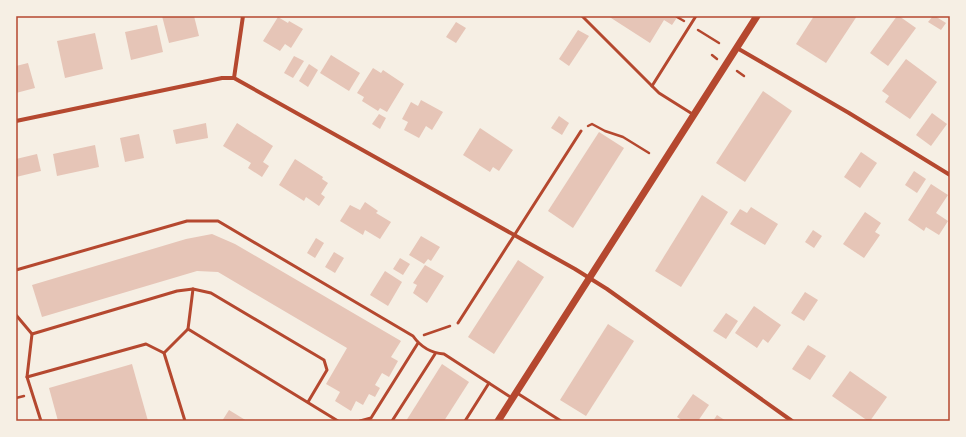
<svg xmlns="http://www.w3.org/2000/svg" width="966" height="437" viewBox="0 0 966 437" font-family="'Source Sans 3',sans-serif">
  <style>
    .building { fill: #e6c5b7 }
    .lines { fill: none; stroke-linecap: round; stroke-linejoin: round }
    .path { stroke: #b5482f; stroke-width: 2.5 }
    .service { stroke: #b5482f; stroke-width: 3 }
    .minor { stroke: #b5482f; stroke-width: 4 }
    .tertiary { stroke: #b5482f; stroke-width: 7 }
    .neatline { fill: none; stroke: #b5482f; stroke-width: 1.5 }
  </style>
  <rect width="100%" height="100%" fill="#f6efe4"/>
  <g class="building">
    <polygon points="162,16 194,16 199,36 169,43"/>
    <polygon points="608,16 678,16 672,25 664,20 650,43"/>
    <polygon points="814,16 857,16 826,63 796,44"/>
    <polygon points="897,16 899,16 916,28 888,66 870,53"/>
    <polygon points="933,16 935,16 946,23 941,30 928,22"/>
    <polygon points="278,17 288,23 289,21 303,29 291,48 285,44 280,51 263,41"/>
    <polygon points="456,22 466,28 456,43 446,37"/>
    <polygon points="157,25 163,52 131,60 125,32"/>
    <polygon points="578,30 589,36 569,66 559,59"/>
    <polygon points="95,33 103,69 65,78 57,41"/>
    <polygon points="331,55 360,73 349,91 320,73"/>
    <polygon points="294,56 304,61 293,78 284,73"/>
    <polygon points="906,59 937,82 910,119 885,102 889,96 882,91"/>
    <polygon points="28,63 35,88 16,93 16,66"/>
    <polygon points="309,64 318,70 308,87 299,81"/>
    <polygon points="373,68 381,73 383,70 404,84 387,112 380,108 378,111 362,101 364,97 357,93"/>
    <polygon points="763,91 792,111 745,182 716,163"/>
    <polygon points="421,100 443,112 432,130 426,126 419,138 404,130 408,122 402,119 411,102 418,106"/>
    <polygon points="932,113 947,124 931,146 916,135"/>
    <polygon points="379,114 386,118 380,129 372,124"/>
    <polygon points="559,116 569,123 562,135 551,128"/>
    <polygon points="206,123 208,138 176,144 173,130"/>
    <polygon points="237,123 273,146 263,162 269,166 262,177 248,168 251,163 223,146"/>
    <polygon points="480,128 513,150 499,171 493,167 490,172 463,155"/>
    <polygon points="599,132 624,148 573,228 548,211"/>
    <polygon points="139,134 144,158 125,162 120,138"/>
    <polygon points="95,145 99,167 57,176 53,154"/>
    <polygon points="861,152 877,163 860,188 844,177"/>
    <polygon points="37,154 41,171 16,177 16,159"/>
    <polygon points="295,159 323,177 322,179 328,183 321,194 325,197 319,206 306,197 304,201 279,185"/>
    <polygon points="914,171 926,179 917,193 905,185"/>
    <polygon points="931,184 948,195 936,213 948,221 939,235 926,227 924,231 908,220"/>
    <polygon points="702,195 728,212 681,287 655,271"/>
    <polygon points="365,202 378,211 376,213 391,222 380,239 365,230 363,235 340,221 350,205 360,210"/>
    <polygon points="751,207 778,224 765,245 730,224 740,209 747,213"/>
    <polygon points="865,212 881,223 875,232 880,235 864,258 843,244"/>
    <polygon points="813,230 822,236 814,248 805,242"/>
    <polygon points="212,234 235,244 401,341 391,357 398,361 389,377 382,373 375,385 380,388 375,397 369,394 363,405 356,401 351,411 335,401 340,392 326,384 347,348 218,272 197,271 42,317 32,285 186,239"/>
    <polygon points="421,236 440,247 431,261 428,259 424,264 409,255"/>
    <polygon points="316,238 324,243 315,258 307,253"/>
    <polygon points="334,252 344,258 335,273 325,267"/>
    <polygon points="400,258 410,264 403,275 393,269"/>
    <polygon points="518,260 544,277 494,354 468,337"/>
    <polygon points="425,265 444,276 427,303 413,293 417,285 413,283"/>
    <polygon points="385,271 402,282 388,306 370,295"/>
    <polygon points="805,292 818,300 804,321 791,313"/>
    <polygon points="754,306 781,325 768,343 763,339 757,348 735,333"/>
    <polygon points="726,313 738,321 726,339 713,331"/>
    <polygon points="608,324 634,341 586,416 560,400"/>
    <polygon points="808,345 826,356 810,380 792,369"/>
    <polygon points="132,364 148,421 58,421 49,388"/>
    <polygon points="442,364 469,382 444,421 406,421"/>
    <polygon points="850,371 887,397 870,421 868,421 832,396"/>
    <polygon points="693,394 709,405 698,421 683,421 677,417"/>
    <polygon points="229,410 247,421 222,421"/>
    <polygon points="717,415 726,421 713,421"/>
  </g>
  <g class="lines">
    <g class="path">
      <polyline points="677,17 684,21"/>
      <polyline points="698,30 719,43"/>
      <polyline points="712,55 717,59"/>
      <polyline points="737,71 744,76"/>
      <polyline points="588,126 592,124 605,131 623,137 649,153"/>
      <polyline points="424,335 450,326"/>
      <polyline points="16,398 24,396"/>
    </g>
    <g class="service">
      <polyline points="582,16 659,93 694,115"/>
      <polyline points="652,86 696,16"/>
      <path d="M16 270 187 221H218L413 336C420 346 431 353 444 354L512 398"/>
      <polyline points="193,289 188,329 338,421"/>
      <polyline points="16,315 32,334 177,291 193,289 211,293 324,360 327,370 308,402"/>
      <polyline points="458,323 581,131"/>
      <polyline points="32,334 27,377 41,421"/>
      <polyline points="27,377 146,344 164,353"/>
      <polyline points="517,393 561,421"/>
      <polyline points="185,421 164,353 188,329"/>
      <polyline points="360,421 371,418 418,343"/>
      <polyline points="392,421 435,354"/>
      <polyline points="465,421 489,383"/>
    </g>
    <g class="minor">
      <polyline points="737,48 849,113 950,175"/>
      <polyline points="234,78 243,16"/>
      <polyline points="16,121 222,78 234,78 575,269 607,289 792,421"/>
    </g>
    <polyline class="tertiary" points="498,421 757,16"/>
  </g>
  <rect width="966" height="437" fill="none" stroke="#f6efe4" stroke-width="34"/>
  <rect x="17" y="17" width="932" height="403" class="neatline"/>
</svg>
